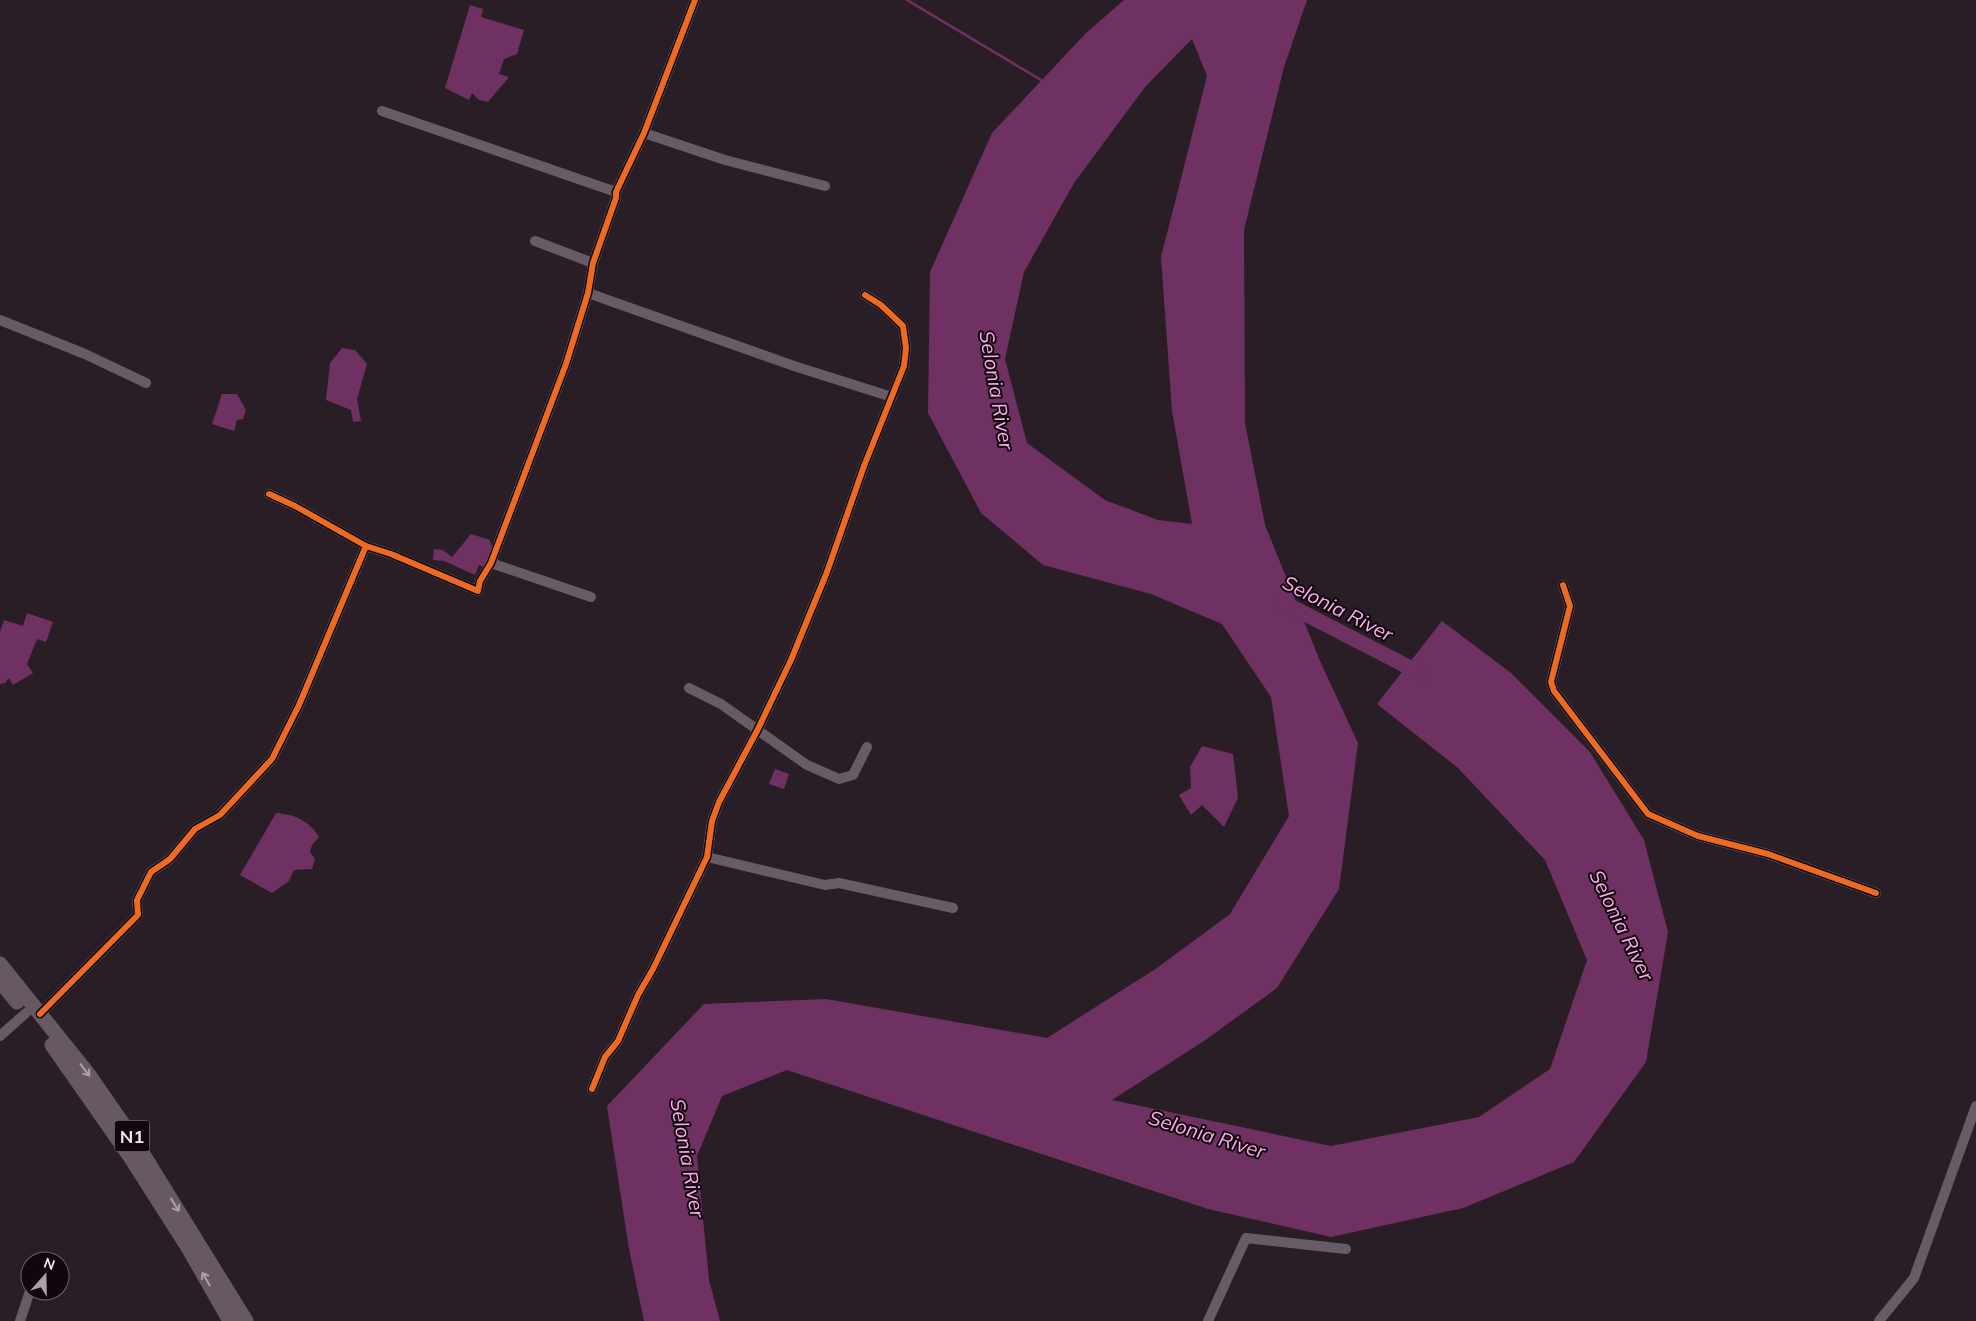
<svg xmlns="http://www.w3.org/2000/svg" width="1976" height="1321" viewBox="0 0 1976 1321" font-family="Mulish,sans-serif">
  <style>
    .water { fill: #6f3161; fill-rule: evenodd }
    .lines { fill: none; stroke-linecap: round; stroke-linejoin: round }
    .stream { stroke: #6f3161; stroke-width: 2.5 }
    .river { stroke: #6f3161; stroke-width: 15 }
    .minor { stroke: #675c64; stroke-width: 10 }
    .highway { stroke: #675962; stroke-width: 15 }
    .cycleway-casing { stroke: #10070e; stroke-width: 9 }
    .cycleway { stroke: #ed6a23; stroke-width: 6 }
    .oneway { stroke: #ae9fa9 }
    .labels { text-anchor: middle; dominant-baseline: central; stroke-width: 4; stroke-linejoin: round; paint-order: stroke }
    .shield { fill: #10070e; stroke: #b0a2ac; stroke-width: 1 }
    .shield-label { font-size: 18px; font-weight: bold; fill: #f4e5f0 }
    .water-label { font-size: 20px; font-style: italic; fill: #fcaee7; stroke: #10070e }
  </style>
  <rect width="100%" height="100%" fill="#291e26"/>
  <g class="water">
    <path d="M1124 0H1307L1284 67 1244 230 1245 423 1265 525 1320 661 1358 743 1339 889 1277 988 1204 1041 1112 1100 1331 1146 1479 1117 1550 1069 1587 960 1545 860 1458 768 1377 704 1442 621 1511 673 1590 752 1644 840 1668 932 1646 1062 1574 1162 1463 1208 1331 1237 1208 1209 787 1070 722 1096 697 1156 709 1280 720 1321H644L629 1249 607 1106 704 1004 826 999 1047 1038 1157 968 1230 914 1289 816 1271 697 1222 624 1151 594 1043 565 981 513 928 413 930 272 992 133 1086 33ZM1192 39 1207 76 1161 257 1172 411 1192 524 1158 520 1105 500 1027 443 1005 359 1024 272 1074 183 1145 87Z"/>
    <polygon points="470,5 483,9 481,17 524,30 517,54 504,59 499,74 509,77 488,102 479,100 472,93 469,100 445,88"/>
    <polygon points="342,348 355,350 367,364 357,399 361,421 353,422 351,410 326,400 330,363"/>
    <polygon points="222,394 237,394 246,410 243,419 237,420 234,431 212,424"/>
    <polygon points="471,534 490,540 492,549 485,567 479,565 475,575 444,561 433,560 434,549 443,550 452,557"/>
    <polygon points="27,613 53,622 46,642 37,639 27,664 33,673 13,685 9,678 5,683 0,684 0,632 4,620 23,626"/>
    <polygon points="1202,746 1233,754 1238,798 1224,827 1202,805 1191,815 1179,795 1191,788 1190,767"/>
    <polygon points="775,769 789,774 784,789 769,784"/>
    <path d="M276 813C294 814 310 821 319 837L312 845 310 852 315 859 312 869 294 870 289 881 272 893 240 875Z"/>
  </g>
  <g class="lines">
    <polyline class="stream" points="907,0 1041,80"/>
    <polyline class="river" points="1282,602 1424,675"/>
    <g class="minor">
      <polyline points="382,111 616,192"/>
      <polyline points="644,133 725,160 825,186"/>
      <polyline points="535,241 593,263"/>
      <polyline points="588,293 794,366 892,397"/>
      <polyline points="0,320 85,354 146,383"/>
      <polyline points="269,494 295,506 366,546 391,554 478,591 480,581 491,563 566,364 588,293 593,263 616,198 616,192 644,133 695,0"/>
      <polyline points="491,563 591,597"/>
      <polyline points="1563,585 1570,606 1551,682 1554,691 1648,814 1698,836 1768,854 1876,893"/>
      <polyline points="689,688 721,704 807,765 839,779 853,775 867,747"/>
      <polyline points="707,857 825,885 839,883 953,908"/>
      <polyline points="40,1014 138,915 137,900 151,872 170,859 195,829 220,815 272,759 299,705 366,546"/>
      <polyline points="0,1036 26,1013"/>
      <polyline points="592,1089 605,1057 618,1041 638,995 653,969 707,857 712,821 719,802 758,729 791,660 827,572 864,466 904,366 906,348 903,326 881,305 865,295"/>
      <polyline points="20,1321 30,1291"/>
      <polyline points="1208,1321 1246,1238 1346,1249"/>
      <polyline points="1879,1321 1914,1278 1976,1106"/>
    </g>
    <g class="highway">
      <polyline points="0,964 89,1075 136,1143 246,1321"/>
      <polyline points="0,981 17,1002"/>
      <polyline points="52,1045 131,1158 189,1249 230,1321"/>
    </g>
    <defs>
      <g id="cycleway">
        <polyline points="269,494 295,506 366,546 391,554 478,591 480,581 491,563 566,364 588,293 593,263 616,198 616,192 644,133 695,0"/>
        <polyline points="1563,585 1570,606 1551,682 1554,691 1648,814 1698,836 1768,854 1876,893"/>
        <polyline points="40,1014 138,915 137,900 151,872 170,859 195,829 220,815 272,759 299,705 366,546"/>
        <polyline points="592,1089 605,1057 618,1041 638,995 653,969 707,857 712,821 719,802 758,729 791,660 827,572 864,466 904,366 906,348 903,326 881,305 865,295"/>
      </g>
    </defs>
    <use href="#cycleway" class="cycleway-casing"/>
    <use href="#cycleway" class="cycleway"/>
  </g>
  <defs><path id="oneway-shaft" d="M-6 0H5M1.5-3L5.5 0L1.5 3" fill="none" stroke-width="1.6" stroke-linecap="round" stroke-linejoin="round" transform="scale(1.25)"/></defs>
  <g class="oneway">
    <use href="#oneway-shaft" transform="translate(85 1070) rotate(52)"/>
    <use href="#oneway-shaft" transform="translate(175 1205) rotate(58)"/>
    <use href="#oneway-shaft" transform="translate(206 1279) rotate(-120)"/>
  </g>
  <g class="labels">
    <rect class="shield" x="114.5" y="1120.5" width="35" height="31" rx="4"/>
    <g class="shield-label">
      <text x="132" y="1136">N1</text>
    </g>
    <g class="water-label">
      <text transform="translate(997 390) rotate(80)">Selonia River</text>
      <text transform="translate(1338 608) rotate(27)">Selonia River</text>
      <text transform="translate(1622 925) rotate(64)">Selonia River</text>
      <text transform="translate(1207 1134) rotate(17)">Selonia River</text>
      <text transform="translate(688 1158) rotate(80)">Selonia River</text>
    </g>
  </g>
  <g transform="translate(45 1276) rotate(20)"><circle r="24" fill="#10070e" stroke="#6b6068"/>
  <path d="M0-4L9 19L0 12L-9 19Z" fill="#ad9fa9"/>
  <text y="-8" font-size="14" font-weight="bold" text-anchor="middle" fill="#f4e5f0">N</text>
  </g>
</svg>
